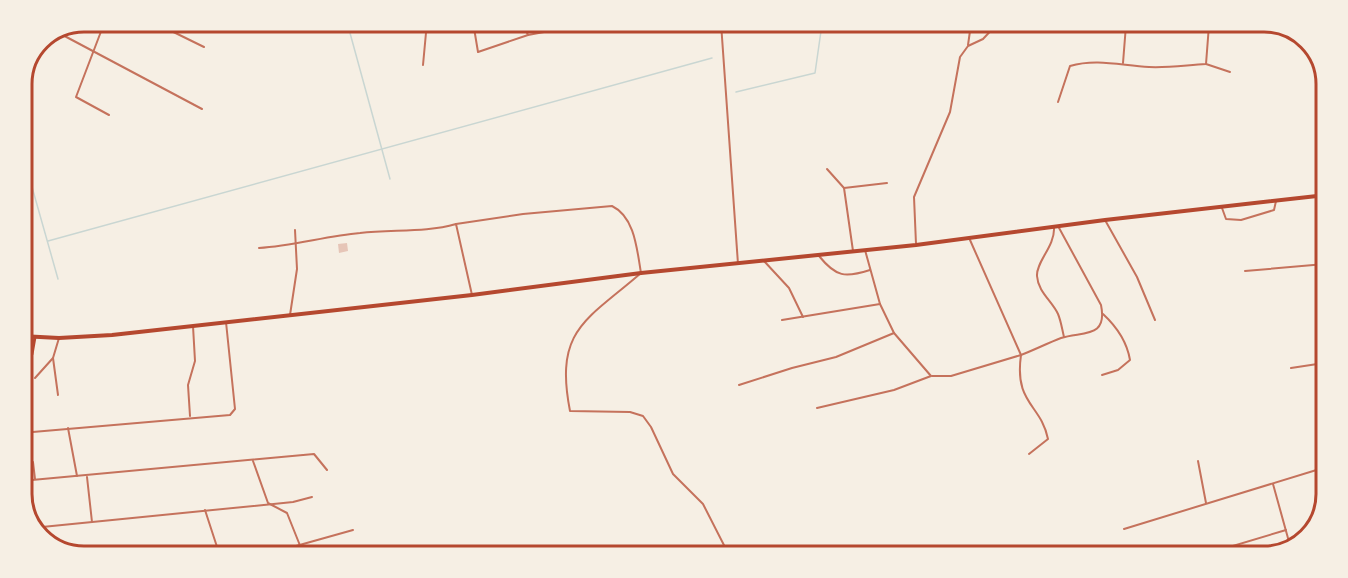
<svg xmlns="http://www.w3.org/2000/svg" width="1348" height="578" viewBox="0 0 1348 578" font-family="Roboto,sans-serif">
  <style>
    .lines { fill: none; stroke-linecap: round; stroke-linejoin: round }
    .stream { stroke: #c9d6d2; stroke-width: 1.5 }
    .building { fill: #e6c5b7 }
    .minor { stroke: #c5725c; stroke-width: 2 }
    .secondary { stroke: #b5482f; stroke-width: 3 }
    .trunk { stroke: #b5482f; stroke-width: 4 }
    .rim { fill: none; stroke: #b5482f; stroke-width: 3 }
  </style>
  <rect width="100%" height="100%" fill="#f6efe4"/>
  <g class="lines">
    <g class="stream">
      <polyline points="353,22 350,33 390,179"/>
      <polyline points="736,92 815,73 822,24"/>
      <polyline points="21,148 58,279"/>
      <polyline points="48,241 712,58"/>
    </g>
  </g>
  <polygon class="building" points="347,243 348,251 339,253 338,244"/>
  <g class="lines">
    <g class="minor">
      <polyline points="105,21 76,97 109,115"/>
      <polyline points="151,21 204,47"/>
      <polyline points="473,22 478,52 528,35 592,23"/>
      <polyline points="523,23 528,35"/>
      <polyline points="721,23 738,264"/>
      <polyline points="1075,25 1076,25"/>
      <polyline points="57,32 202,109"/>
      <polyline points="968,45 971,24"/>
      <polyline points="1123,63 1126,25"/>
      <polyline points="1206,64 1230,72"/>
      <polyline points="423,65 427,22"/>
      <path d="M1058 102 1070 66C1097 58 1123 66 1149 67 1168 68 1187 65 1206 64L1209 25"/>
      <polyline points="1319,126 1326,124"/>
      <polyline points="827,169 844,188"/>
      <polyline points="1222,208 1226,219 1241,220 1274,210 1276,201"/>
      <polyline points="1105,220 1137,277 1155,320"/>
      <path d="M456 224 523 214 612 206C635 217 637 250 641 273 587 320 554 329 570 411L630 412 643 416 651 427 673 474 703 504 729 555"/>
      <path d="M1054 228C1055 246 1036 262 1037 276 1038 292 1052 301 1058 314 1061 321 1062 329 1064 337"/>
      <path d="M970 240 1021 355C1034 350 1048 343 1061 338 1082 331 1108 339 1101 305L1058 226"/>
      <polyline points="916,244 914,197 950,112 960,57 968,46 983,39 997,24"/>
      <path d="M259 248C293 246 326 236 360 233 392 229 425 233 456 224L472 295"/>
      <polyline points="853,251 844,188 887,183"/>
      <path d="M819 256C836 277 845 278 870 270"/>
      <polyline points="764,261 789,288 803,317"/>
      <polyline points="1245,271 1325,264"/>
      <polyline points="290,315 297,269 295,230"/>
      <polyline points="782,320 880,304"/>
      <polyline points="53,358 58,395"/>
      <polyline points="1291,368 1324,363"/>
      <path d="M1102 375 1118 370 1130 360C1127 342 1117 327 1103 314"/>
      <path d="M932 376H951L1021 355C1014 404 1041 404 1048 439L1029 454"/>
      <polyline points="35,378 53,358 59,338"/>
      <polyline points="739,385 792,368 836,357 894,333"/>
      <polyline points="817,408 894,390 931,376 894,333 880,304 865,250"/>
      <polyline points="190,416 188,385 195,361 193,326"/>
      <polyline points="68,428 77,476"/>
      <polyline points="21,433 230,415 235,409 226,322"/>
      <polyline points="1323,440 1317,421 1323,419"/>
      <polyline points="253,461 268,503 287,513 303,553"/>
      <polyline points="1198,461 1206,503"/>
      <polyline points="33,462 35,479"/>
      <polyline points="87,477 92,522"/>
      <polyline points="21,481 314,454 327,470"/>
      <polyline points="1273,484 1291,549"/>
      <polyline points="205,510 219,553"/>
      <polyline points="45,527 46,542"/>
      <polyline points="32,528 293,502 312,497"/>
      <polyline points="1124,529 1323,468"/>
      <polyline points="271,553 353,530"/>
      <polyline points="721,555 727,551"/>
      <polyline points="1196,557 1286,530"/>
    </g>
    <polyline class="secondary" points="21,373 32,354 35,337"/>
    <polyline class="trunk" points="21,336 59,338 112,335 472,295 641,273 916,245 1105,220 1326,195"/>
  </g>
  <path d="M0 0H1348V578H0ZM84 32H1264A52 52 0 0 1 1316 84V494A52 52 0 0 1 1264 546H84A52 52 0 0 1 32 494V84A52 52 0 0 1 84 32Z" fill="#f6efe4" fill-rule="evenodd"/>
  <path class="rim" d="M84 32H1264A52 52 0 0 1 1316 84V494A52 52 0 0 1 1264 546H84A52 52 0 0 1 32 494V84A52 52 0 0 1 84 32Z"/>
</svg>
